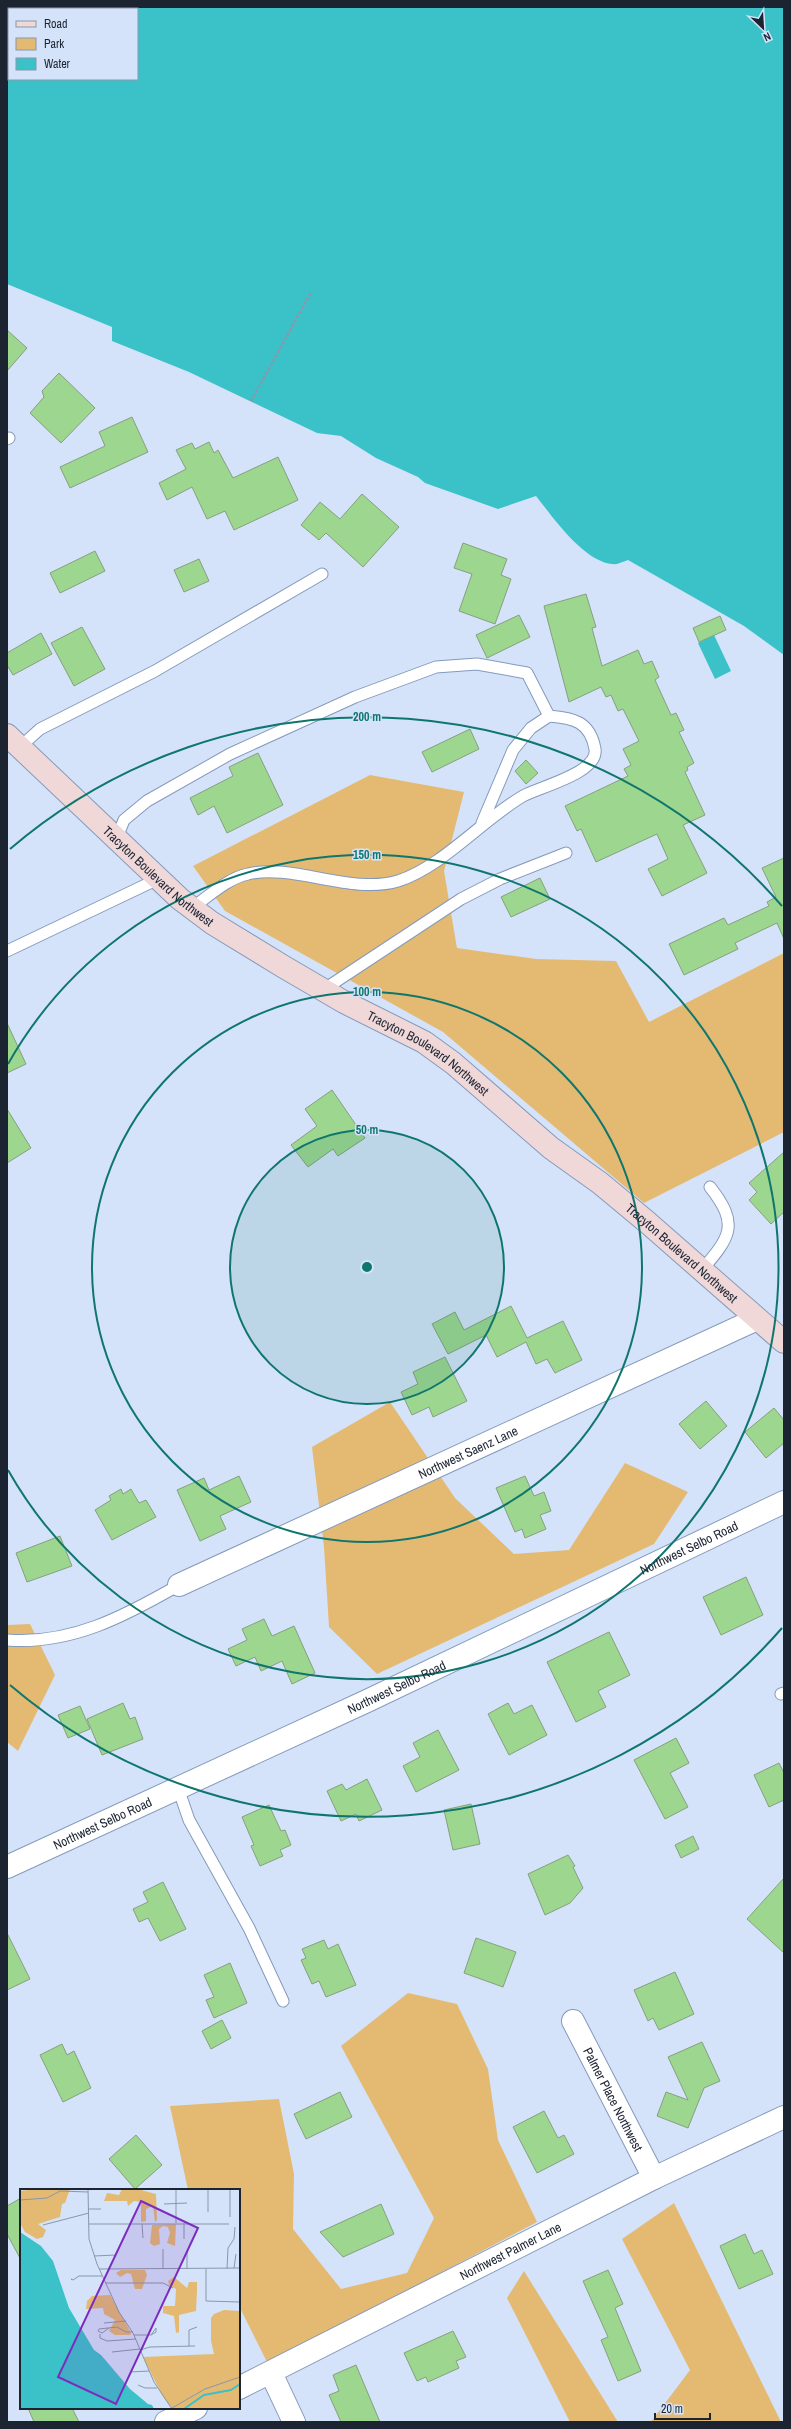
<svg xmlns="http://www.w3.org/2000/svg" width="791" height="2429" viewBox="0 0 791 2429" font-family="'Archivo Narrow',sans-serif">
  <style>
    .green { fill: #e4ba73 }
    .water { fill: #3ac2c8; fill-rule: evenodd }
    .building { fill: #9dd68f; stroke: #85a07f }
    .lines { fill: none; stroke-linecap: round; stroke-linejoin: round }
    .service-casing { stroke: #849abc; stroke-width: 13 }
    .minor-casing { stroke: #849abc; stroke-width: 24 }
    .secondary-casing { stroke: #849abc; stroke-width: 24 }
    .path { stroke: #8b97aa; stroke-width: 2.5; stroke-dasharray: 3 2; stroke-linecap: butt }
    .service { stroke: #fff; stroke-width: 11 }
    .minor { stroke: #fff; stroke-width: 22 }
    .secondary { stroke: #f0d8d8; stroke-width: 22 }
    .ring { fill: none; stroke: #0f766e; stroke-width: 2 }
    .labels { text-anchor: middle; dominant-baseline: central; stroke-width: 3; stroke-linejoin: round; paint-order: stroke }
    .street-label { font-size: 13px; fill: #1c2432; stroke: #d4e3f9 }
    .inset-river { fill: none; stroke: #3ac2c8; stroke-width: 2 }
    .inset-road { fill: none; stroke: #8a97a9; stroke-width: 1 }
    .view { fill: #7b2cbf; fill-opacity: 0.15; stroke: #7b2cbf; stroke-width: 2 }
    .inset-edge { fill: none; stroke: #1c2432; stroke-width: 2 }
    .centre { fill: #0f766e; stroke: #d4e3f9; stroke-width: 2 }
    .ring-label { font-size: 12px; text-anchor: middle; font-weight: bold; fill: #0f766e; stroke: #d4e3f9; stroke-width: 3; stroke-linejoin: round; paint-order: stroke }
  </style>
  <rect width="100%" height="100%" fill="#d4e3f9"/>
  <g class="green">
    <polygon points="370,775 464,792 444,871 457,948 536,959 616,961 649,1022 784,953 784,1132 644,1203 443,1032 225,911 193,866"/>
    <polygon points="390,1402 455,1498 514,1554 569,1550 625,1463 688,1492 654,1544 377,1674 329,1627 324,1547 312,1447"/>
    <polygon points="30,1624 55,1675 18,1751 7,1742 7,1625"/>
    <polygon points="408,1993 457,2004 488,2069 498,2140 537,2222 268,2364 239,2306 239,2190 188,2190 170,2106 279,2099 294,2174 293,2229 341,2289 407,2273 434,2218 341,2046"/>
    <polygon points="674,2203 781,2422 651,2422 690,2370 622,2239"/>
    <polygon points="524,2271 618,2422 570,2422 507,2298"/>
  </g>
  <g class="water">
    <path d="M7 7H784V655L744 626 628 560C625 561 620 563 617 564 587 567 552 516 536 496L498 509 425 483 418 477 376 458 341 436 317 433 189 372 112 341V327L7 284ZM9 9H137V79H9Z"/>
    <polygon points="714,635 731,671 715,679 698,643"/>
  </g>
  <g class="building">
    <polygon points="7,330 27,348 7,371"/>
    <polygon points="59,373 95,408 61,443 30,413 44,397 42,391"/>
    <polygon points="132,417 148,452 70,488 60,467 105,446 99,432"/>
    <polygon points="209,442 214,453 218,450 233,478 278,457 298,500 234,530 225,511 207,519 192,487 167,500 159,483 186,469 176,450 192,443 195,449"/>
    <polygon points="362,494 399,527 363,567 326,533 319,540 301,525 320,502 340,519"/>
    <polygon points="463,543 507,559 501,575 511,579 495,624 459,611 472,574 454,568"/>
    <polygon points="95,551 105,571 60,593 50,573"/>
    <polygon points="199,559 209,581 184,592 174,570"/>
    <polygon points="586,594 596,627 592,628 602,666 638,650 644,664 652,661 659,677 655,680 671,715 676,713 684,730 679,732 694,763 687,767 688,770 685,772 705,815 683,825 707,873 662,896 648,869 668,859 657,834 596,862 581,829 577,831 565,806 628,776 624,769 631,765 623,749 639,741 623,709 618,711 611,695 606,697 601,687 569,702 544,606"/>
    <polygon points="519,615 530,637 487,658 476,635"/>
    <polygon points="720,616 726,630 699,642 693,628"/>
    <polygon points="82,627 105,669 74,686 51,643"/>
    <polygon points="41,633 52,654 13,675 7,665 7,653"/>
    <polygon points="470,729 479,749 432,772 422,752"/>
    <polygon points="258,753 283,805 227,833 214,806 198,815 190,798 233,776 229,767"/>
    <polygon points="526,760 538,773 526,784 515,771"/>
    <polygon points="784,858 784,939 777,923 735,943 738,949 684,975 669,944 724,918 728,925 769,906 767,902 776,897 762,868"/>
    <polygon points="540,878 550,899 511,917 501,897"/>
    <polygon points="7,1023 26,1064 7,1073"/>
    <polygon points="332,1090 365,1138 338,1156 333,1149 308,1167 291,1145 317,1126 305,1109"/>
    <polygon points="7,1109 31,1148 7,1163"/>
    <polygon points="784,1152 784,1212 771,1224 749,1200 757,1192 749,1183"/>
    <polygon points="511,1306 527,1338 563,1321 582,1360 555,1373 547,1359 536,1364 526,1342 497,1357 486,1335 448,1354 432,1324 455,1312 464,1330"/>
    <polygon points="445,1357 467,1401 433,1417 429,1407 412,1415 401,1392 418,1384 413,1372"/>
    <polygon points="706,1401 727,1426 700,1449 679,1424"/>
    <polygon points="774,1408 784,1420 784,1443 766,1458 745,1432"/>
    <polygon points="239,1476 251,1502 220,1516 226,1529 200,1541 177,1490 204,1478 209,1490"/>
    <polygon points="525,1476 534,1496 544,1492 551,1511 540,1515 546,1529 525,1538 522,1529 515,1532 496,1488"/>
    <polygon points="121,1489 123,1494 131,1489 139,1503 146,1500 156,1517 112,1540 95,1510 111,1500 109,1496"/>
    <polygon points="60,1536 72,1566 27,1582 16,1553"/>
    <polygon points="746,1577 763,1615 721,1635 703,1597"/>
    <polygon points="264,1619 272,1636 294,1626 315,1673 292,1684 282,1661 261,1671 255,1657 236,1666 228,1649 247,1640 242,1629"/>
    <polygon points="609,1632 630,1675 598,1691 606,1707 576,1722 547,1662"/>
    <polygon points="123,1703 130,1719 135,1717 143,1739 102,1755 87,1719"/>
    <polygon points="508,1703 514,1714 532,1705 547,1735 509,1755 488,1714"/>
    <polygon points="80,1706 90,1729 68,1738 58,1715"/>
    <polygon points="438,1730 459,1770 416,1792 403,1766 420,1757 413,1743"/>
    <polygon points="676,1738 689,1763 670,1773 688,1807 665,1819 634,1760"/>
    <polygon points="779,1763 784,1773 784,1800 769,1807 754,1775"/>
    <polygon points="367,1779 382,1810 359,1821 356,1814 341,1821 327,1791 342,1784 346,1790"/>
    <polygon points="471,1804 480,1844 453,1850 444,1810"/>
    <polygon points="269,1805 281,1831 285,1830 291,1845 280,1850 283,1856 260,1866 251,1846 254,1845 242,1817"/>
    <polygon points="693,1836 699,1849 681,1858 675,1845"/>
    <polygon points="568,1855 575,1866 573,1867 583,1888 570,1903 545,1915 528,1874"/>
    <polygon points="784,1878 784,1953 747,1919"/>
    <polygon points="163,1882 186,1929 160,1941 148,1918 139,1922 133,1909 148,1902 143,1892"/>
    <polygon points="7,1933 30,1979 7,1990"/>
    <polygon points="476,1938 516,1952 503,1987 464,1973"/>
    <polygon points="324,1940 328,1949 338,1944 356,1985 326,1997 319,1981 312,1984 301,1960 306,1958 302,1949"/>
    <polygon points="230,1963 247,2003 214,2018 206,2000 214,1997 204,1975"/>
    <polygon points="675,1972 694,2014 659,2030 653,2018 648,2021 634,1990"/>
    <polygon points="222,2020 231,2038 211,2049 202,2031"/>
    <polygon points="702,2042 720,2081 704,2088 688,2128 657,2116 666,2092 688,2100 668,2057"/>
    <polygon points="62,2044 67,2055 74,2051 91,2088 63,2102 40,2055"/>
    <polygon points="340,2092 352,2117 306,2139 294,2114"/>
    <polygon points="544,2111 558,2138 564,2135 574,2154 537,2173 513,2127"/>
    <polygon points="136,2135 162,2165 135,2189 109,2159"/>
    <polygon points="21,2198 21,2260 7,2234 7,2206"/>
    <polygon points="381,2204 394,2234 343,2257 320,2232"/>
    <polygon points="745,2234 754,2254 762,2250 773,2274 739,2289 720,2246"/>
    <polygon points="608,2270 623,2304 615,2308 641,2371 618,2381 601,2340 608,2337 583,2281"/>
    <polygon points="453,2331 466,2357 456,2361 459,2368 428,2382 426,2377 417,2381 404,2353"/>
    <polygon points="356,2365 380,2422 341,2422 329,2395 339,2391 333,2375"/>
    <polygon points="28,2408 72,2408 79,2422 34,2422"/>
  </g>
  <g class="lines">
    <defs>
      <g id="service">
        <polyline points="7,439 9,438"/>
        <polyline points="20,747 40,729 155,671 322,574"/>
        <polyline points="116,840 124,820 147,801 230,754 355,697 436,667 477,664 527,673 549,716"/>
        <path d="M192 908C209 896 228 878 248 874 293 863 351 895 398 881 442 867 482 820 523 796 539 787 599 773 595 749 590 721 573 718 549 716L531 728 513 750 482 823"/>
        <polyline points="7,951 158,879"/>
        <polyline points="323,990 461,899 500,879 566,853"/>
        <path d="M702 1270C730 1237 740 1225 710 1187"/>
        <path d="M7 1640C71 1645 125 1616 179 1585"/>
        <polyline points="781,1694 784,1693"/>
        <polyline points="178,1788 189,1820 249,1928 283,2001"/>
      </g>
      <g id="minor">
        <path id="s1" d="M179 1585 757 1319"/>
        <path id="s2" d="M7 1867 367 1701 784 1502"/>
        <path id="s3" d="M573 2021 654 2178"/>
        <polyline points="271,2373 294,2422"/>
        <path id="s4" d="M239 2388 654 2178 784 2117"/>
        <polyline points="166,2422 196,2408"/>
      </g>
      <g id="secondary">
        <path id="s5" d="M7 735 180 899 212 923 284 967 344 1002 424 1042 453 1063 551 1148 600 1183 647 1222 784 1342"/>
      </g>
    </defs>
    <use href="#service" class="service-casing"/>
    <use href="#minor" class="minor-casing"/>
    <use href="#secondary" class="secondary-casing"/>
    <polyline class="path" points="251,401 311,292"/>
    <use href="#service" class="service"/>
    <use href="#minor" class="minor"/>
    <use href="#secondary" class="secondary"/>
  </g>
  <circle cx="367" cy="1267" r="137" fill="#0f766e" fill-opacity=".12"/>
  <g class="ring">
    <circle cx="367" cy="1267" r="137"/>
    <circle cx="367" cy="1267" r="275"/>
    <path d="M8 1064A412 412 0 1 1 8 1470"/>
    <path d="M782 1628A550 550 0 0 1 10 1685M10 849A550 550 0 0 1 782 906"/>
  </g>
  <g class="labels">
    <g class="street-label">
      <text stroke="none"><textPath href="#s5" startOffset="207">Tracyton Boulevard Northwest</textPath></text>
      <text stroke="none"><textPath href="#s5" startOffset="531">Tracyton Boulevard Northwest</textPath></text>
      <text stroke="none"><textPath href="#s5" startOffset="855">Tracyton Boulevard Northwest</textPath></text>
      <text stroke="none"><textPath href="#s1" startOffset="318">Northwest Saenz Lane</textPath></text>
      <text stroke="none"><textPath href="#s2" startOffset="753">Northwest Selbo Road</textPath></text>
      <text stroke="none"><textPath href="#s2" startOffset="429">Northwest Selbo Road</textPath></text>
      <text stroke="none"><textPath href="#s2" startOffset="105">Northwest Selbo Road</textPath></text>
      <text stroke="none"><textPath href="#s3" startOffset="88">Palmer Place Northwest</textPath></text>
      <text stroke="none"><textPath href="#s4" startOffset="304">Northwest Palmer Lane</textPath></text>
    </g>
  </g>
  <g transform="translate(20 2189)">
    <rect width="220" height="220" fill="#d4e3f9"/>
    <path d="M16 0H50L45 14 42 15 40 28 18 35 26 41 23 48 17 50 5 43 0 34V2ZM102 0H117L136 5 137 31 135 33 133 17 126 20V32L121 33V13L114 12 108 17 107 12H84L87 4 99 6ZM156 35 155 57 147 54 150 44 148 38 143 37 139 40 140 55 134 57 130 54 132 36ZM101 81H125L127 86 122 100H115L111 85 107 84 100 88 96 84ZM154 88 167 99 169 93H177V102L176 122 159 126V143L156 144 154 127 143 124V117H155L156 100 149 96 148 92ZM90 106 110 142 111 146H95L89 142 95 131 84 125 83 119 66 120 67 112 72 107ZM204 121 220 122V220H152L142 206 123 168 194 165 191 152V129L194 125Z" fill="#e4ba73"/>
    <path d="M0 43 21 57 33 72 49 119 74 161 81 166 110 200 128 215 132 216 134 220H0Z" fill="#3ac2c8"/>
    <path class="inset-river" d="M164 220 184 206 211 201 220 195"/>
    <path class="inset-road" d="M68 0 69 50 77 75 99 123 113 144 134 193 152 220M156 0V34M188 0V23M210 0V28M0 11 27 9 40 2 68 3M144 15 167 14M68 20H81M164 34V50M69 35H209M122 35 123 49M23 36 69 24M143 60V79M167 63V80M74 67 96 66M214 79 216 65M79 80 220 79M186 80V112L220 113M207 80 208 59 214 50 215 38M52 91 51 90 53 91 59 87H82M85 94H143L153 99M84 134 106 132M89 139 82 144 78 142 79 140 97 138 106 143H113M80 145V149L87 152 116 150M114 146H131L136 143V139L131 146M169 157V141L177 138M120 161 130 158 175 157M92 163 120 160M110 183 129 182M118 196 125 199H137M152 219 185 200 220 188"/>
    <path class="view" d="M121 12 178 39 96 215 38 188Z"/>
    <rect width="220" height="220" class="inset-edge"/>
  </g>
  <circle cx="367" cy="1267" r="6" class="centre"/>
  <g class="ring-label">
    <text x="367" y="721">200 m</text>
    <text x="367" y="859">150 m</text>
    <text x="367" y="996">100 m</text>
    <text x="367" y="1134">50 m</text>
  </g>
  <rect width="791" height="2429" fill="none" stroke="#1c2432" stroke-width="16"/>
  <rect x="8" y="8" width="130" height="72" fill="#d4e3f9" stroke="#8a97a9"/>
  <rect x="16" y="21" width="20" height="6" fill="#f0d8d8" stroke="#8a97a9"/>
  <text x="44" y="28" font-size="12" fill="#1c2432">Road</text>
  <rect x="16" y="38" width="20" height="12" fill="#e4ba73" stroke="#8a97a9"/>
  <text x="44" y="48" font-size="12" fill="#1c2432">Park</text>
  <rect x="16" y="58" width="20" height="12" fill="#3ac2c8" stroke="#8a97a9"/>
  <text x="44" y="68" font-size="12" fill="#1c2432">Water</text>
  <g transform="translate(763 28) rotate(155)" stroke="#d4e3f9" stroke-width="3" paint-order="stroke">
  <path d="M0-3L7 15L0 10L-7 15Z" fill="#1c2432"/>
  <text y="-6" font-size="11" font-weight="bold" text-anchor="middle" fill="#1c2432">N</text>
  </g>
  <path d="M655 2413v6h55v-6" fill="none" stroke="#1c2432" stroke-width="2"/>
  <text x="661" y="2413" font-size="12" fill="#1c2432" stroke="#d4e3f9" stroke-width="3" paint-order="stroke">20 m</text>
</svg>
